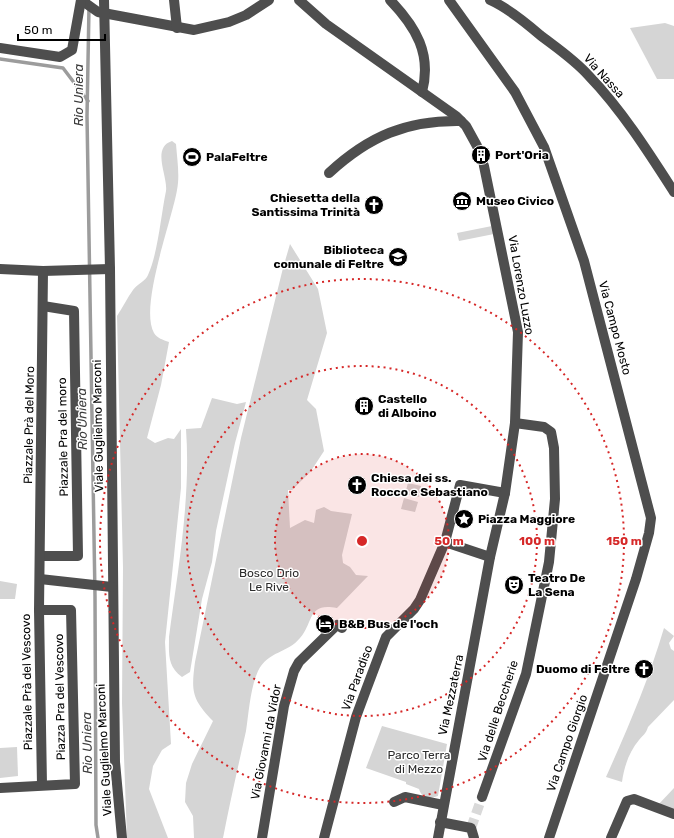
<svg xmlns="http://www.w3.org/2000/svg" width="674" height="838" viewBox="0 0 674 838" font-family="Rubik,sans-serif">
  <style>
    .green { fill: #d5d5d5 }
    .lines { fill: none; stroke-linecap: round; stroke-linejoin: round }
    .stream { stroke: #9c9c9c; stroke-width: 3.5 }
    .minor-tunnel { stroke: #d9d9d9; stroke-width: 10; stroke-dasharray: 10 5; stroke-linecap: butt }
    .minor { stroke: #4e4e4e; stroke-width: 10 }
    .ring { fill: none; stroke: #d62828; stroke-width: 2; stroke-dasharray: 2 4 }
    .labels { text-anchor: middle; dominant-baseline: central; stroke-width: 3; stroke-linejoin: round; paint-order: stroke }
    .street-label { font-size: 12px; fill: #000; stroke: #fff }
    .poi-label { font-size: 12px; font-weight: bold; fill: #000; stroke: #fff; text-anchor: start }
    .park-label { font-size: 12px; fill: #2c2c2c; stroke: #fff }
    .water-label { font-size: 13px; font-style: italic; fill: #3d3d3d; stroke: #fff }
    .centre { fill: #d62828; stroke: #fff; stroke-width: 2 }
    .ring-label { font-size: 12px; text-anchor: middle; font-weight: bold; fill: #d62828; stroke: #fff; stroke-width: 3; stroke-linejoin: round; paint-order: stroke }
  </style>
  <rect width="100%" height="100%" fill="#fff"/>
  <g class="green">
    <polygon points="665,23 674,26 674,79 657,79 630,28"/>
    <path d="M172 141 176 144C177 158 180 176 177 190 172 220 139 307 154 333 157 338 163 340 169 342L161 385 147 438 155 443 168 438 174 439 181 429V488L165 642 171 744 162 750 153 766 149 789 168 838H127L122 703 123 567 117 316C123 307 127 298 133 290 137 284 146 281 148 275 158 253 161 215 166 191 168 176 151 148 172 141Z"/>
    <polygon points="492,226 494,234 459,241 457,233"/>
    <path d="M290 244 318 289 327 333 307 400 316 409 324 451 311 471 292 490H288L290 528 305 520 314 523 316 510 324 507 331 511 352 514 342 555 343 563 350 567 356 575 368 576 337 608C307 602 314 622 300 638 288 653 268 651 258 671 250 689 249 712 246 731 238 767 230 802 223 838H194L193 816 185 802 186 783 192 764 213 721C192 699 191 692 195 662L241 438 283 268Z"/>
    <path d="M212 398 237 404 246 402 235 443 216 531 212 562 202 599 190 672 182 677C167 666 169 653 169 637 178 569 191 498 186 429L201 428Z"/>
    <polygon points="408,483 421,486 419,497 405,494"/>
    <polygon points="404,498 418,502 415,512 401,509"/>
    <polygon points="0,581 17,584 15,599 0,599"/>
    <path d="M664 628 674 636 669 643 671 649 674 651V700L648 727C646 734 643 735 639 740 629 752 624 767 622 782L606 777C628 728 649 679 664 628Z"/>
    <path d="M382 726 447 744 438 796C429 799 422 799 419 789L406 784V782L366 768Z"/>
    <polygon points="17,747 18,776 0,778 0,748"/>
    <polygon points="674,788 674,811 658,805"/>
  </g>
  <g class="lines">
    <g class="stream">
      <polyline points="89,7 87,116 95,596 96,825 98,838"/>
      <polyline points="0,59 63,68 88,101"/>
    </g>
    <g class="minor-tunnel">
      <polyline points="477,146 484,166"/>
      <polyline points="471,828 482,797"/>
    </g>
    <g class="minor">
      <polyline points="81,0 98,12 194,30 229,22 246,15 269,0"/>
      <polyline points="104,0 110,269 115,762 122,838"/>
      <polyline points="174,0 177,28"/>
      <polyline points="299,0 326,24 456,116 466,126 477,146"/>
      <path d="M390 0C416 27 432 54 422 92"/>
      <polyline points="449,0 515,92 544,147 584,261 651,518 649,533 636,579 549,838"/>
      <path d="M490 0C508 8 525 22 540 35 557 48 575 60 589 76 621 109 649 153 674 192"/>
      <polyline points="0,48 60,57 72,50 81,0"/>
      <path d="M329 173C369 136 407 120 461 121"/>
      <polyline points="0,269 43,271 110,269"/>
      <polyline points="445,542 490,557"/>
      <polyline points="40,556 78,556 74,311 43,306"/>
      <polyline points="40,579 112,587"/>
      <polyline points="42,785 39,610 43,271"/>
      <polyline points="0,788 75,784 71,610 39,610"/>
      <polyline points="482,797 526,674 549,562 555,499 554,448 551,432 544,427 515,423"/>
      <polyline points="394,802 405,797 443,805"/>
      <polyline points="440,822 471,828 474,838"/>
      <polyline points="262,838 284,706 294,671 299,662 337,625 342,628"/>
      <polyline points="324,838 356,717 366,690 386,637 414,609 420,600 445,542 460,485 505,493"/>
      <polyline points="438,838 490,557 505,493 515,423 518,332 484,166"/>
      <polyline points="611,838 627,801 634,799 674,814"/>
    </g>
  </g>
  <circle cx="362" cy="541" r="87" fill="#d62828" fill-opacity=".12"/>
  <g class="ring">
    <circle cx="362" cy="541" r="87"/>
    <circle cx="362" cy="541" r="175"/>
    <circle cx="362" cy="541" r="262"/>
  </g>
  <defs>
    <symbol id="building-disc" viewBox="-11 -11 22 22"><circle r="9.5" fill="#000" stroke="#fff"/><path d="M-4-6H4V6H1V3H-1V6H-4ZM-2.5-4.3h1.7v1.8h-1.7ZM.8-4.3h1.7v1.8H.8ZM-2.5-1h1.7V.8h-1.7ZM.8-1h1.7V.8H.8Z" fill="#fff"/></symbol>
    <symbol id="stadium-disc" viewBox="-11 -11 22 22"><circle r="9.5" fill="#000" stroke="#fff"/><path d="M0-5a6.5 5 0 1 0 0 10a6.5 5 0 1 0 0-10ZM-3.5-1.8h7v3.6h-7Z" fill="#fff"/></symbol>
    <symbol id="museum-disc" viewBox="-11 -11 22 22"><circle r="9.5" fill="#000" stroke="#fff"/><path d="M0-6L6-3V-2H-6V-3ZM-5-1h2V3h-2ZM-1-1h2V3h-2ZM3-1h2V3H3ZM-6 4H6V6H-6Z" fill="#fff"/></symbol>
    <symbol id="church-disc" viewBox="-11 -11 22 22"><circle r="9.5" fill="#000" stroke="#fff"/><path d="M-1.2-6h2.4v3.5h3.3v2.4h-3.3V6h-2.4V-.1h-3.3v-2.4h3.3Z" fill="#fff"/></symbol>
    <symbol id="school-disc" viewBox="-11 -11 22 22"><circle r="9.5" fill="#000" stroke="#fff"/><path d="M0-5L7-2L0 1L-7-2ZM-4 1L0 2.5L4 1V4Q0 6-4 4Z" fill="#fff"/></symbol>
    <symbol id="sight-disc" viewBox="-11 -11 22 22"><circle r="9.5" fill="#000" stroke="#fff"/><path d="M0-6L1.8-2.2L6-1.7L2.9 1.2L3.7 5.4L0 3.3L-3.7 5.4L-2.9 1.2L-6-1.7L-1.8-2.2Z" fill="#fff"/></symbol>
    <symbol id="theatre-disc" viewBox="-11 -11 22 22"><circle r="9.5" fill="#000" stroke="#fff"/><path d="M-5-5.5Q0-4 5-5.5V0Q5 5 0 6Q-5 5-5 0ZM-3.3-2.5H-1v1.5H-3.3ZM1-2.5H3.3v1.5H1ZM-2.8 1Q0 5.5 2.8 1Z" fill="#fff"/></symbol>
    <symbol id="hotel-disc" viewBox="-11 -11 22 22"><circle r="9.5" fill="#000" stroke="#fff"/><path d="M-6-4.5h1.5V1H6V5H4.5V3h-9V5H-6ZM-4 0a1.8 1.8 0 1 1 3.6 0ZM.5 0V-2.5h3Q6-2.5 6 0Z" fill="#fff"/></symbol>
  </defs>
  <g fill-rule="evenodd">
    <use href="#building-disc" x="470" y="144" width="22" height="22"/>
    <use href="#stadium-disc" x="181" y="146" width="22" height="22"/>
    <use href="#museum-disc" x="451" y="190" width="22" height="22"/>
    <use href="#church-disc" x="363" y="194" width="22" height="22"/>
    <use href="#school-disc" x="387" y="246" width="22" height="22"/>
    <use href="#building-disc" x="353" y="395" width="22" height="22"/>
    <use href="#church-disc" x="346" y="474" width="22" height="22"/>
    <use href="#sight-disc" x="453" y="508" width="22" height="22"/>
    <use href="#theatre-disc" x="503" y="574" width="22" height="22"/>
    <use href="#hotel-disc" x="314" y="613" width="22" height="22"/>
    <use href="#church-disc" x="633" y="658" width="22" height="22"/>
  </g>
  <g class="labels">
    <g class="street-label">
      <text transform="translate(604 76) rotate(48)">Via Nassa</text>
      <text transform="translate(521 285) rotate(80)">Via Lorenzo Luzzo</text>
      <text transform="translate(615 328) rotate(75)">Via Campo Mosto</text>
      <text transform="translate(29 425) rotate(-89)">Piazzale Prà del Moro</text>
      <text transform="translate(98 426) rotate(-91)">Viale Guglielmo Marconi</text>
      <text transform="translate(63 437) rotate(-91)">Piazzale Pra del moro</text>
      <text transform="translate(357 678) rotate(-70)">Via Paradiso</text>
      <text transform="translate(27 682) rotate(-91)">Piazzale Prà del Vescovo</text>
      <text transform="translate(451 695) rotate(-78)">Via Mezzaterra</text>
      <text transform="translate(60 697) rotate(-91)">Piazza Pra del Vescovo</text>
      <text transform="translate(498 711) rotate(-72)">Via delle Beccherie</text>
      <text transform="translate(266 742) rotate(-79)">Via Giovanni da Vidor</text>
      <text transform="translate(567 743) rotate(-71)">Via Campo Giorgio</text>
      <text transform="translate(104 750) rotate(-93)">Viale Guglielmo Marconi</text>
    </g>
    <g class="poi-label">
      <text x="495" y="155">Port'Oria</text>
      <text x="206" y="157">PalaFeltre</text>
      <text x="360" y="198" text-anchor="end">Chiesetta della<tspan x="360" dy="14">Santissima Trinità</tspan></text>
      <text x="476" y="201">Museo Civico</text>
      <text x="384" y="250" text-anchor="end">Biblioteca<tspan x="384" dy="14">comunale di Feltre</tspan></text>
      <text x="378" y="399">Castello<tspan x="378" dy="14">di Alboino</tspan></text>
      <text x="371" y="478">Chiesa dei ss.<tspan x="371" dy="14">Rocco e Sebastiano</tspan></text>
      <text x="478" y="519">Piazza Maggiore</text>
      <text x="528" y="578">Teatro De<tspan x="528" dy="14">La Sena</tspan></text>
      <text x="339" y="624">B&amp;B Bus de l'och</text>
      <text x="630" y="669" text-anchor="end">Duomo di Feltre</text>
    </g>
    <g class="park-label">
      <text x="269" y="573">Bosco Drio<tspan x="269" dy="14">Le Rive</tspan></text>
      <text x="419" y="755">Parco Terra<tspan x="419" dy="14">di Mezzo</tspan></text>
    </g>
    <g class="water-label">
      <text transform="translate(78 95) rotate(-90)">Rio Uniera</text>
      <text transform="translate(82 419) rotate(-91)">Rio Uniera</text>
      <text transform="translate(87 743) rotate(-91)">Rio Uniera</text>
    </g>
  </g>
  <circle cx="362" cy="541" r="6" class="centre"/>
  <g class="ring-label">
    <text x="449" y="545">50 m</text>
    <text x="537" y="545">100 m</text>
    <text x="624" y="545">150 m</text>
  </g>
  <path d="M18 34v6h87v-6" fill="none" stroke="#000000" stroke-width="2"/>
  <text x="24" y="34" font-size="12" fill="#000000" stroke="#ffffff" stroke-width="3" paint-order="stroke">50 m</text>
</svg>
